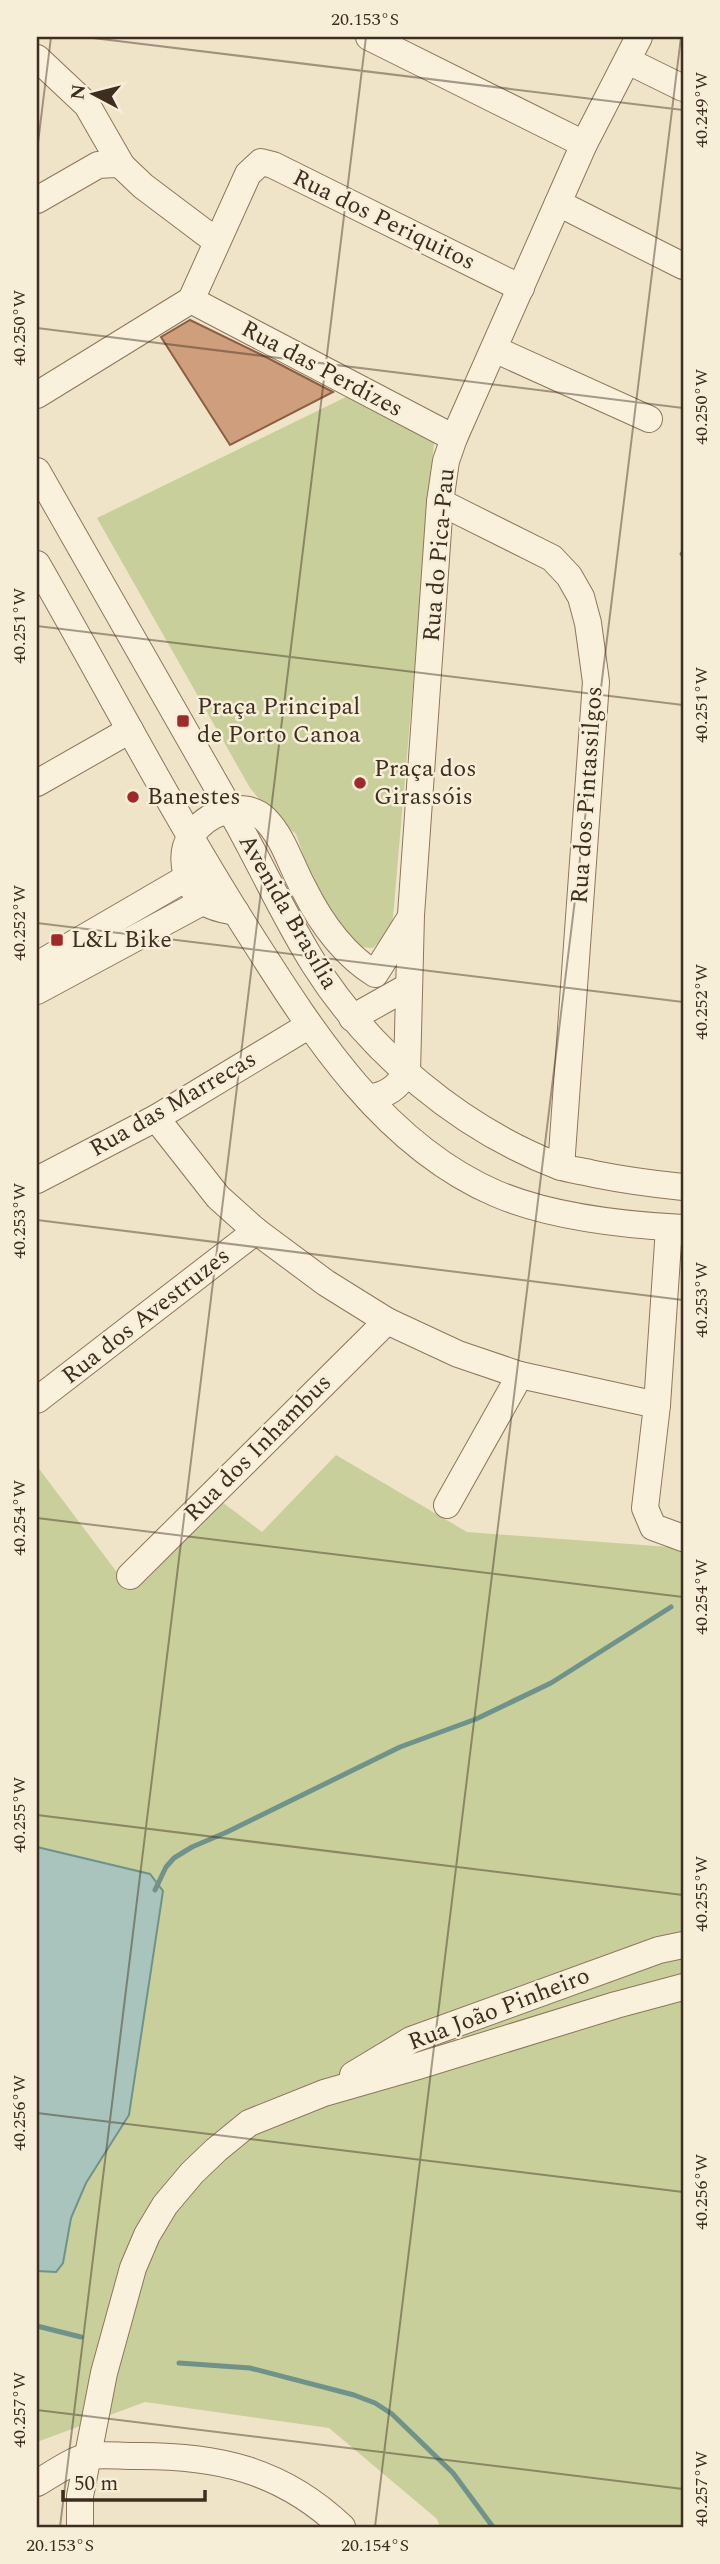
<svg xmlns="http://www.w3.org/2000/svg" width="720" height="2564" viewBox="0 0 720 2564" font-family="Spectral,serif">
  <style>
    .green { fill: #c9cf9b }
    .water { fill: #a9c4bc; stroke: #6f938a; stroke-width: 2 }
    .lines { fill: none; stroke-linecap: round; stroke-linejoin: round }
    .stream { stroke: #6f938a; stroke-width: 5 }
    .building { fill: #cf9f7d; stroke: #8d5f41; stroke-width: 2 }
    .minor-casing { stroke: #8d765c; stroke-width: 28 }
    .minor { stroke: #faf1dc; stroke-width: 26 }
    .ticks { fill: none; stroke: #3d2e20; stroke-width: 2; stroke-opacity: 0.45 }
    .poi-dot { fill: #9e2a2b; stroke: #f7eed8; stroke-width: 2.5 }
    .labels { text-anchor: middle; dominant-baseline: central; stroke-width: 5; stroke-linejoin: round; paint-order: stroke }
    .street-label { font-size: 24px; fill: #3d2e20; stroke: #f7eed8 }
    .poi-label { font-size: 24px; fill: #3d2e20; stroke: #f7eed8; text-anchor: start }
    .neatline { fill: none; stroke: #3d2e20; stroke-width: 2.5 }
    .ticks-label { font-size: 18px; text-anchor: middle; fill: #3d2e20 }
  </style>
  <rect width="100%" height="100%" fill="#f0e4c8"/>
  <g class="green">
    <polygon points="348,396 434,442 392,929 373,948 359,947 344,938 316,892 296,834 273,816 250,788 97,518"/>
    <polygon points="336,1455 467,1532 683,1548 683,2527 440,2527 437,2519 329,2428 145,2402 37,2442 37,2271 56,2272 63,2263 71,2218 86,2183 129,2115 150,1874 37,1847 37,1466 128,1587 218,1499 262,1532"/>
  </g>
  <polygon class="water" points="37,1847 150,1874 163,1891 129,2115 86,2183 71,2218 63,2263 56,2272 37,2271"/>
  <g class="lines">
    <g class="stream">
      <polyline points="682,554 683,553"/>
      <polyline points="155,1890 166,1867 174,1858 192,1847 227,1832 400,1747 476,1719 551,1683 671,1607"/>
      <polyline points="37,2326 81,2337"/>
      <polyline points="179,2363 250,2368 354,2395 375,2403 392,2414 453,2473 493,2527"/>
    </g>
  </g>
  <polygon class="building" points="190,320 262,355 333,392 230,445 161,337"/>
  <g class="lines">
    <defs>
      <g id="minor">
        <polyline points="369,37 584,144"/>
        <polyline points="37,58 87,105 122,166"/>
        <polyline points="628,61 683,88"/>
        <polyline points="37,200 98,165 115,164 122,166 143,186 216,241"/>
        <polyline points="558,203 683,266"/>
        <polyline points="191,300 454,438"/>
        <polyline points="494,349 649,419"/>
        <polyline points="37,395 191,300 248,174 261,162 273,165 521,288"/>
        <path d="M37 471C100 583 165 694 228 806 258 858 282 913 314 964 370 1053 460 1128 558 1166 570 1170 583 1171 594 1174 624 1180 653 1184 683 1187"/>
        <polyline points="440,502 552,558 569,576 581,597 588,623 596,682 561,1167"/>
        <path d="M37 564C106 684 170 808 244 925 309 1027 380 1144 497 1194 552 1217 624 1225 683 1228"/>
        <polyline points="37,783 130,730"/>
        <path d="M236 912C226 910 215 909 206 903 187 889 177 857 191 836 206 813 243 798 265 819 284 838 291 866 304 889 321 923 343 954 375 974L409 920"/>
        <polyline points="37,965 188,877"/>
        <polyline points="37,991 204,901"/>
        <polyline points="352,1018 402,990"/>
        <polyline points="407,1072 411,915 440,502 446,461 454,438 584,144 639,37"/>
        <path d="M368 1098C387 1095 397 1088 407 1072"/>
        <polyline points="156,1118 218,1197 256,1231 326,1283 387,1321 458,1354 520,1375 657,1405"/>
        <polyline points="37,1180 156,1118 308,1026"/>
        <polyline points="669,1228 657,1405 645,1508 653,1527 683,1538"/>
        <polyline points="37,1400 256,1231"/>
        <polyline points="447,1505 520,1375"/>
        <polyline points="130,1576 387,1321"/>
        <polyline points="353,2075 411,2040 659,1950 683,1945"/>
        <path d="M37 2483C51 2475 75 2458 90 2456 103 2454 119 2456 133 2456 215 2455 281 2469 342 2527"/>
        <polyline points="80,2527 80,2496 104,2373 133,2268 147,2235 165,2205 192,2173 216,2150 249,2123 324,2093 418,2066 616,2005 683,1987"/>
      </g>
    </defs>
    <use href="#minor" class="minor-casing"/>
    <use href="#minor" class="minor"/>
  </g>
  <path class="ticks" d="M85 37 683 110M37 151 51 37M37 328 683 408M37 626 683 705M37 923 683 1002M37 1220 683 1300M37 1518 683 1597M37 1815 683 1895M37 2113 683 2192M37 2410 683 2489M60 2527 366 37M375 2527 681 37"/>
  <g class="poi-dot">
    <rect x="176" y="714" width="14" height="14" rx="3.5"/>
    <circle cx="360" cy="783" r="7"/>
    <circle cx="133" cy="797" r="7"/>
    <rect x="50" y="933" width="14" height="14" rx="3.5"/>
  </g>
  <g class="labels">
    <g class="street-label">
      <text transform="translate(384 220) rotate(26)">Rua dos Periquitos</text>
      <text transform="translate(322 369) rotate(28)">Rua das Perdizes</text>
      <text transform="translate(439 555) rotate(-85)">Rua do Pica-Pau</text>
      <text transform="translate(587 795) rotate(-86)">Rua dos Pintassilgos</text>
      <text transform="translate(288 912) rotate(60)">Avenida Brasília</text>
      <text transform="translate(173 1104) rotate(-30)">Rua das Marrecas</text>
      <text transform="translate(146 1316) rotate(-38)">Rua dos Avestruzes</text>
      <text transform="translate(258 1448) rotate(-45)">Rua dos Inhambus</text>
      <text transform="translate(499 2009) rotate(-21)">Rua João Pinheiro</text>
    </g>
    <g class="poi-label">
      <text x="197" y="707">Praça Principal<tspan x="197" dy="28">de Porto Canoa</tspan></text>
      <text x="374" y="769">Praça dos<tspan x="374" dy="28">Girassóis</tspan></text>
      <text x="147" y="797">Banestes</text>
      <text x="71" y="940">L&amp;L Bike</text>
    </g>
  </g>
  <rect width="720" height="2564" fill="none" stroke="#f7eed8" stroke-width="77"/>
  <g transform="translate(94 94) rotate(277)" stroke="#f7eed8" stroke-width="5" paint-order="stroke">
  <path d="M0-5L12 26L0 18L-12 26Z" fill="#3d2e20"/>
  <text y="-10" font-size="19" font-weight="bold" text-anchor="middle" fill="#3d2e20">N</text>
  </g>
  <path d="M63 2490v10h142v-10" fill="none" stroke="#3d2e20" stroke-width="3.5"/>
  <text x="74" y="2490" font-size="21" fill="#3d2e20" stroke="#f7eed8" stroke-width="5" paint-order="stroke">50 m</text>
  <rect x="38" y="38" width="644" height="2488" class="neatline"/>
  <g class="ticks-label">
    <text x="365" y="25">20.153°S</text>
    <text transform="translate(701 110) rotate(-90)" y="6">40.249°W</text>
    <text transform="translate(19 328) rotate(-90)" y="6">40.250°W</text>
    <text transform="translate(701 407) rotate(-90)" y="6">40.250°W</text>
    <text transform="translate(19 626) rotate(-90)" y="6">40.251°W</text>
    <text transform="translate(701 705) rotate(-90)" y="6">40.251°W</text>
    <text transform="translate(19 923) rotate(-90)" y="6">40.252°W</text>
    <text transform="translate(701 1002) rotate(-90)" y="6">40.252°W</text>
    <text transform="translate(19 1221) rotate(-90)" y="6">40.253°W</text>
    <text transform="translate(701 1300) rotate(-90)" y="6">40.253°W</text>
    <text transform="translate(19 1518) rotate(-90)" y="6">40.254°W</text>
    <text transform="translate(701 1597) rotate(-90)" y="6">40.254°W</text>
    <text transform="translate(19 1815) rotate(-90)" y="6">40.255°W</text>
    <text transform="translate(701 1894) rotate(-90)" y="6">40.255°W</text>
    <text transform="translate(19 2113) rotate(-90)" y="6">40.256°W</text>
    <text transform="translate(701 2192) rotate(-90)" y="6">40.256°W</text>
    <text transform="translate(19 2410) rotate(-90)" y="6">40.257°W</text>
    <text transform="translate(701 2489) rotate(-90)" y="6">40.257°W</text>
    <text x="60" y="2551">20.153°S</text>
    <text x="375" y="2551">20.154°S</text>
  </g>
</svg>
